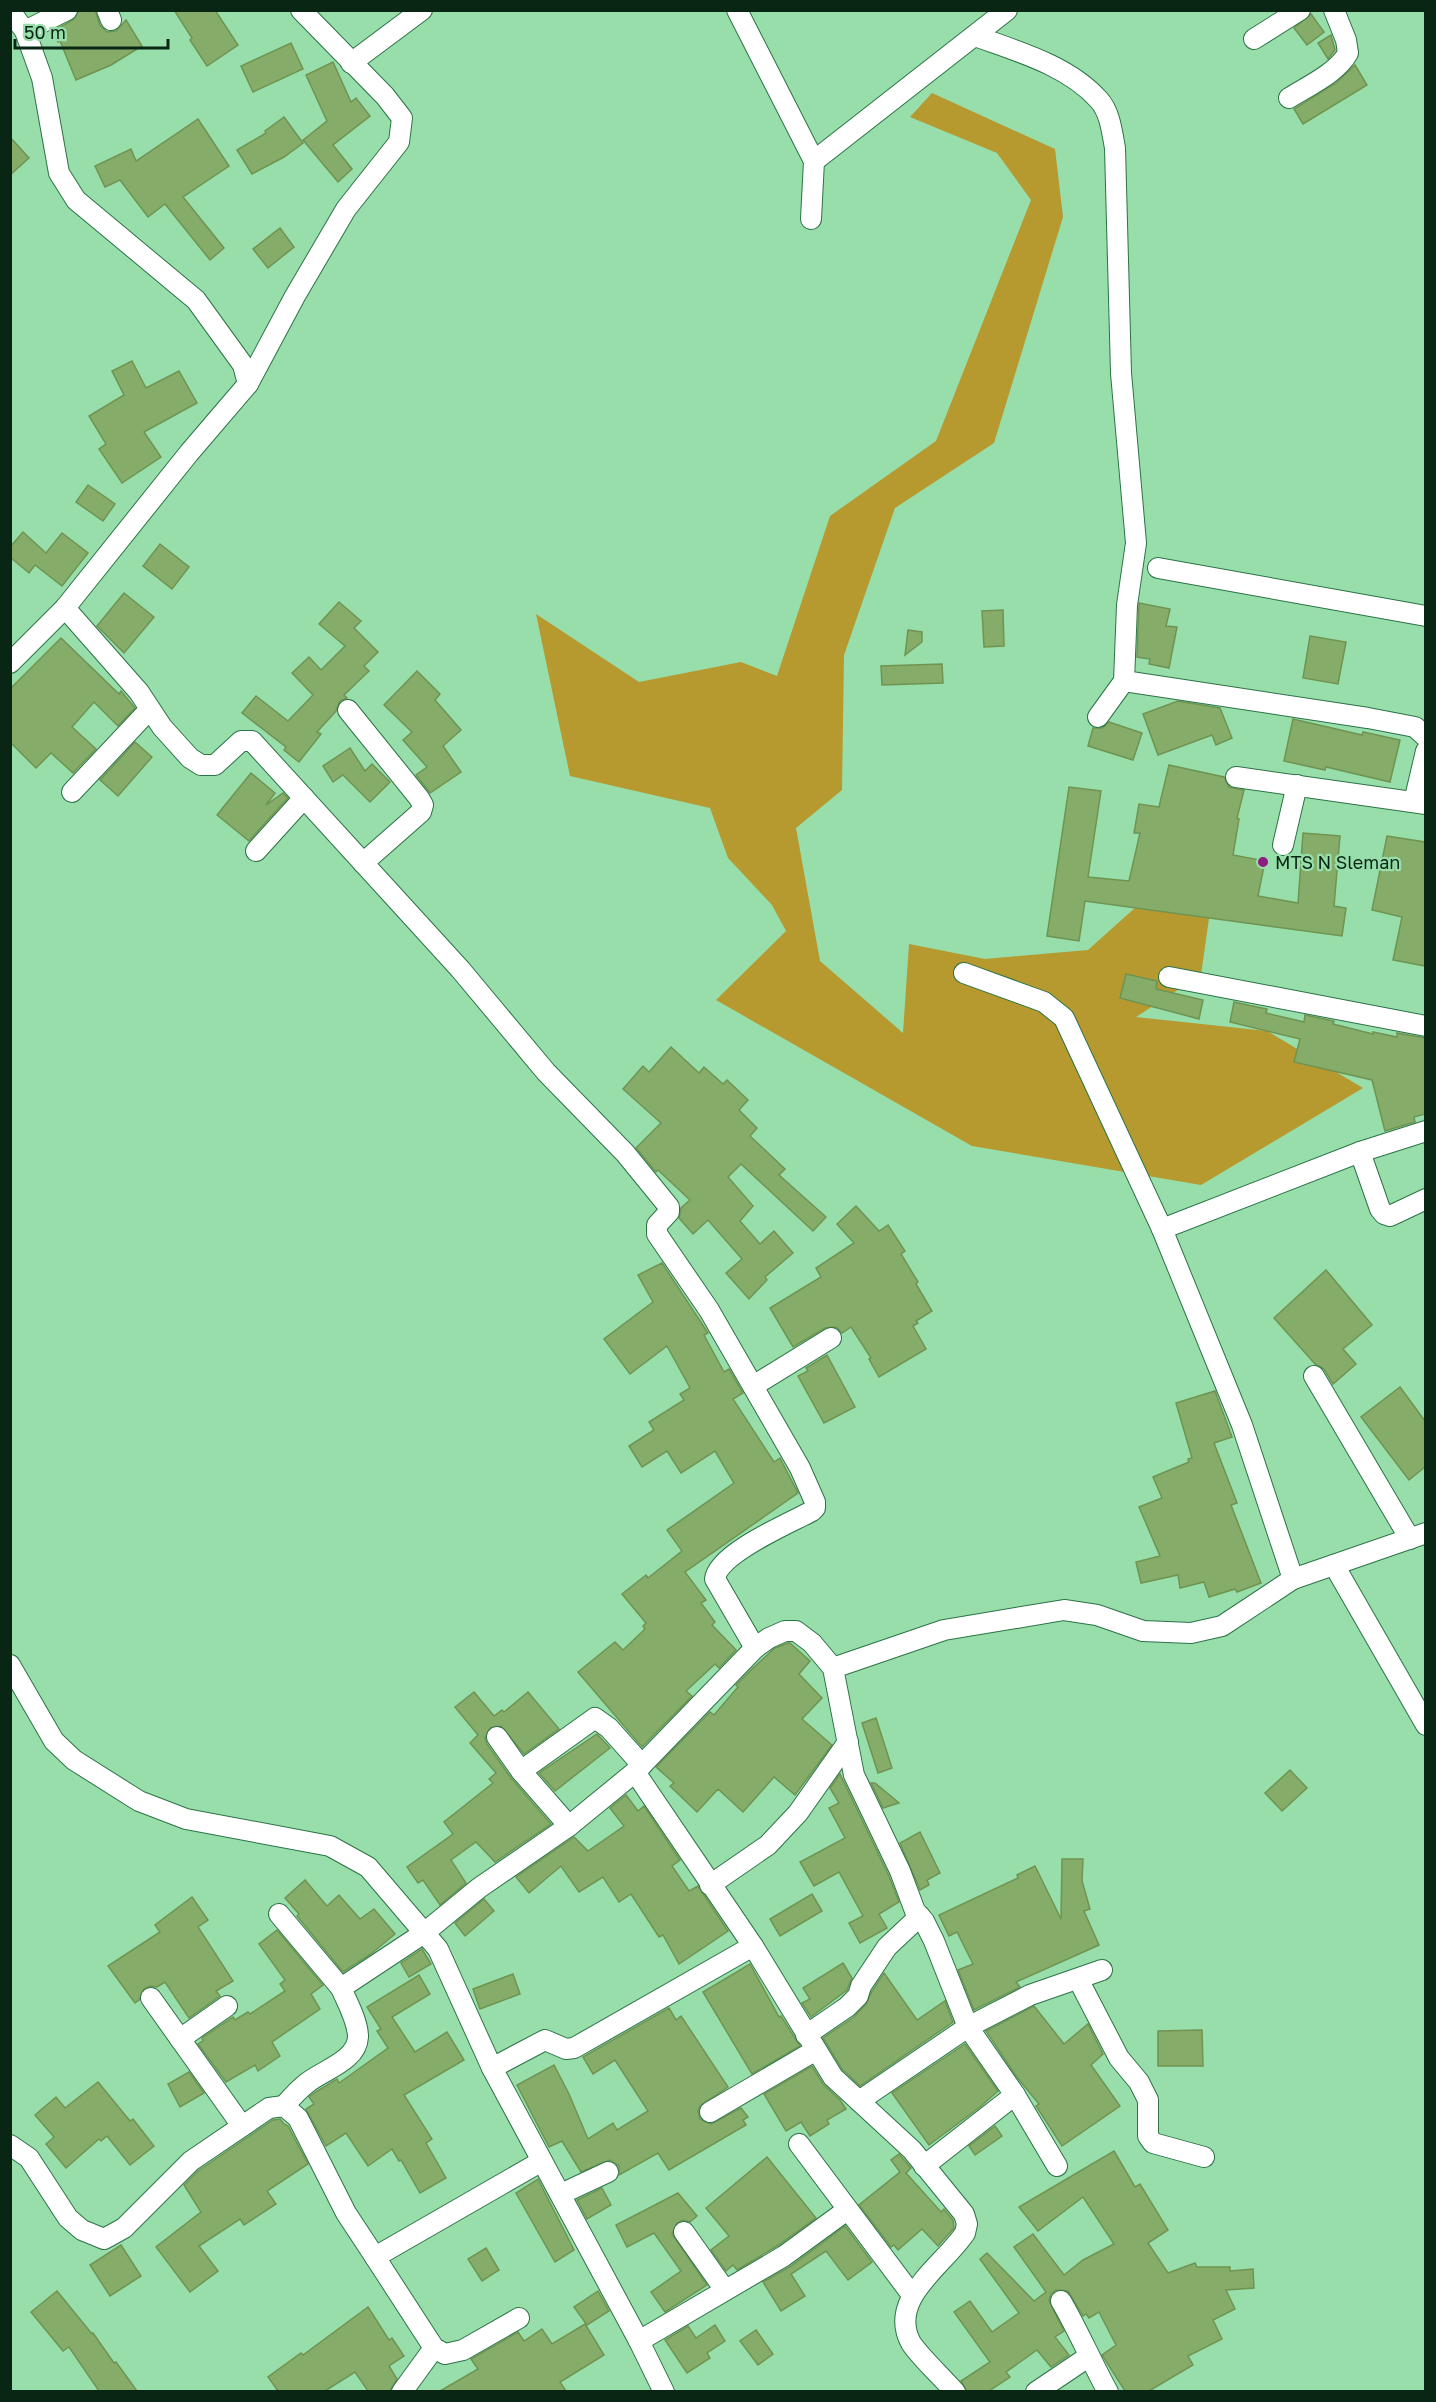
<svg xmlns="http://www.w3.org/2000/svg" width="1436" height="2402" viewBox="0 0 1436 2402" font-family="'Golos Text',sans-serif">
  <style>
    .forest { fill: #b6992f }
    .building { fill: #85ac69; stroke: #6f9452; stroke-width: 1.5 }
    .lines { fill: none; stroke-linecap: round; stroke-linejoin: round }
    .minor-casing { stroke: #2c7346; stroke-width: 22 }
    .minor { stroke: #fff; stroke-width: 20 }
    .poi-dot { fill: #8c1d81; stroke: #97deab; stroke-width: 2 }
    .labels { text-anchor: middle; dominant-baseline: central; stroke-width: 4.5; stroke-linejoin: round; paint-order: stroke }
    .poi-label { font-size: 18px; fill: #082613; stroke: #97deab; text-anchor: start }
  </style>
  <rect width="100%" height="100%" fill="#97deab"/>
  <polygon class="forest" points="932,93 1055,149 1063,217 994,443 895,508 844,655 842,790 796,828 820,961 903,1033 909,944 985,959 1088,950 1137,906 1211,904 1201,975 1136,1017 1267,1031 1363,1088 1201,1185 972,1146 716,1000 786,931 772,905 728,858 710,808 570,776 536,614 639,682 741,662 777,676 830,516 936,441 1031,200 997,153 910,117"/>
  <g class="building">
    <polygon points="79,10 95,10 100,25 107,32 116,31 126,20 142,46 111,65 76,80 60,41 58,42 53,31 73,20"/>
    <polygon points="174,10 215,10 238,45 207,66 190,40 192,38"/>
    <polygon points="1311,14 1324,32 1307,45 1294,28"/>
    <polygon points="1331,35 1335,50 1328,59 1318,43"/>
    <polygon points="291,43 303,69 253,92 241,66"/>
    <polygon points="333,62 351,102 356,98 370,116 333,145 352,169 338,182 303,140 327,121 306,75"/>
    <polygon points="1355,65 1367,85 1303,124 1294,109 1336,83"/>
    <polygon points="284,117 303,143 284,157 252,174 237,150 266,133 265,131"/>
    <polygon points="198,119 229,166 183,197 224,248 210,260 165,204 148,217 120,180 105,187 95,166 131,149 136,161"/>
    <polygon points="10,137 29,158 10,175"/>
    <polygon points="280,228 294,247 268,268 253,249"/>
    <polygon points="132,361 146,388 179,371 197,403 144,432 161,457 122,483 99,449 106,444 89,416 124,395 112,371"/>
    <polygon points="88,485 115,504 103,521 76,502"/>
    <polygon points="23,532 46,553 62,533 88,553 62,586 35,565 29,573 11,558 11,546"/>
    <polygon points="160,544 189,567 172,589 143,566"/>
    <polygon points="124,593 154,617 124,653 97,626"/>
    <polygon points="339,602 361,621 354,628 378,652 364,666 369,671 344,695 347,698 340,701 336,711 317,732 321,734 299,762 284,750 286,747 242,713 256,696 288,721 313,695 292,673 309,657 321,670 345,646 319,624"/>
    <polygon points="1139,603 1170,609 1166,626 1177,627 1169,668 1149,664 1150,659 1137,657"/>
    <polygon points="1003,610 1004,646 984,647 982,611"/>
    <polygon points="908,630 922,632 922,642 905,655"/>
    <polygon points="1310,636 1346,642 1338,684 1303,678"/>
    <polygon points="61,638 119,694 121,691 135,708 118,726 94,702 72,727 96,749 73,773 51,753 36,768 10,742 10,689"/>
    <polygon points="942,664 943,683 882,685 881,666"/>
    <polygon points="417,671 440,694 435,700 461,730 443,746 461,772 430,793 416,775 427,767 403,740 412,732 384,705"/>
    <polygon points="1178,701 1220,708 1232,738 1216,745 1212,735 1158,755 1143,714"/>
    <polygon points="1293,719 1362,735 1363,732 1400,740 1390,782 1326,767 1325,770 1284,761"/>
    <polygon points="1109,722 1142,733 1133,760 1088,746 1093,728 1102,728"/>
    <polygon points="135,742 152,757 118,796 100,780"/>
    <polygon points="350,748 365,771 372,764 390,782 370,802 343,775 333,782 323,766"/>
    <polygon points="1169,765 1224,777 1229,787 1244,790 1237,818 1239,819 1233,855 1265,861 1258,896 1298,903 1303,833 1340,836 1334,906 1346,908 1342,936 1085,901 1079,941 1047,936 1069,787 1101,791 1088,877 1129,881 1140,833 1134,833 1139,804 1159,807"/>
    <polygon points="251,773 275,793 266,805 283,793 288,798 249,841 217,815"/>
    <polygon points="1387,836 1425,842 1425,966 1393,960 1402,917 1372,910"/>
    <polygon points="1126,974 1157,981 1156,989 1203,1000 1199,1019 1120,998"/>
    <polygon points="1234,1002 1267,1009 1266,1013 1304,1022 1305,1015 1334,1021 1333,1024 1373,1034 1373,1032 1397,1037 1397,1033 1425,1038 1425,1114 1414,1117 1415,1122 1385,1131 1372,1080 1294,1062 1300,1039 1230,1022"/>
    <polygon points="671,1047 699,1073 704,1067 723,1084 727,1080 748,1100 739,1110 757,1128 750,1136 785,1169 779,1175 826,1217 813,1231 741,1164 728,1177 753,1206 740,1221 760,1244 774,1231 793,1253 765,1277 767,1280 749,1299 726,1273 742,1259 708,1220 693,1234 679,1218 681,1208 690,1200 658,1170 656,1172 636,1148 661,1123 623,1089 643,1066 649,1072"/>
    <polygon points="856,1206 879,1231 888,1225 905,1251 901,1254 918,1282 916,1284 932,1311 916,1321 918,1323 913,1326 926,1349 879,1377 869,1359 871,1358 851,1327 842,1333 836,1327 825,1328 793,1347 770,1308 821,1277 816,1268 854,1243 837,1224"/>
    <polygon points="662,1263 708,1333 704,1335 724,1372 729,1369 743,1393 733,1399 774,1462 780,1458 798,1493 685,1572 706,1600 701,1603 715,1622 712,1625 736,1650 719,1668 715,1664 686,1691 692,1696 642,1747 578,1672 615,1642 623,1650 645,1629 643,1626 646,1623 622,1594 646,1575 648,1578 682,1551 667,1530 734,1483 715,1451 681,1473 667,1451 642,1467 629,1446 654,1430 649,1422 684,1400 680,1394 690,1388 667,1346 630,1374 604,1339 653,1302 638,1275"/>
    <polygon points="1326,1270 1372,1325 1343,1349 1356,1364 1333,1384 1324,1369 1315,1364 1274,1318"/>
    <polygon points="827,1355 855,1407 824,1423 798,1376 808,1371 806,1368"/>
    <polygon points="1400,1387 1425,1421 1425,1467 1409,1480 1361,1417"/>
    <polygon points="1215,1391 1232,1437 1214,1443 1237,1503 1231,1505 1261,1583 1237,1592 1235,1589 1209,1597 1204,1582 1180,1588 1178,1575 1141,1583 1136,1562 1160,1556 1139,1507 1162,1498 1153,1477 1189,1462 1188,1459 1192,1458 1176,1403"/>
    <polygon points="788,1643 790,1643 810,1661 799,1674 822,1698 802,1719 832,1745 795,1795 774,1777 743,1812 718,1789 697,1812 670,1786 674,1783 656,1767 710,1712 714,1715 738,1687 736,1685 753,1668 775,1648"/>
    <polygon points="474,1692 494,1716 502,1710 504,1712 528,1692 559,1729 524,1754 501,1726 490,1728 485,1738 487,1744 511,1778 551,1824 495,1862 476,1842 451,1860 466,1883 440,1905 423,1880 418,1883 407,1867 453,1834 444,1822 493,1783 489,1779 496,1773 470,1743 478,1735 455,1707"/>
    <polygon points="876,1718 892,1768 878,1773 862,1723"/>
    <polygon points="597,1734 610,1748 555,1791 539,1773"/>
    <polygon points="1290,1770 1307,1788 1282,1811 1265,1793"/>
    <polygon points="840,1774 889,1876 899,1902 879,1914 887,1928 860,1943 849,1923 863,1916 839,1872 814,1886 800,1862 845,1838 829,1808 839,1803 830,1788"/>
    <polygon points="871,1783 875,1783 899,1803 883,1808"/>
    <polygon points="626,1795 638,1811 644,1806 680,1860 672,1866 689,1891 698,1886 728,1931 679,1964 663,1935 659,1937 631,1894 619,1902 603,1877 579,1892 561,1866 529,1893 516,1877 574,1837 588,1851 624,1826 610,1808"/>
    <polygon points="920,1832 940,1873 927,1880 929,1885 920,1890 900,1843"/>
    <polygon points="1062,1859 1083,1859 1082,1881 1090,1909 1084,1911 1099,1945 1016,1982 1020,1987 974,2010 958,1970 973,1964 957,1932 949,1936 939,1915 1018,1878 1017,1875 1035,1866 1061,1919"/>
    <polygon points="305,1880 327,1906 339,1895 360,1919 374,1909 395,1934 371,1954 343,1972 297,1916 299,1914 285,1898"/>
    <polygon points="812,1894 822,1911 780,1936 770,1919"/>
    <polygon points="192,1897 208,1920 198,1927 233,1981 216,1991 220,1996 189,2018 165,1982 157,1987 150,1986 144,1989 139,2000 135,2003 108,1966 160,1932 155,1925"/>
    <polygon points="484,1899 494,1911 465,1936 455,1923"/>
    <polygon points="277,1930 323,1985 311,1994 320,2009 272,2042 280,2056 258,2071 255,2065 226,2082 198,2044 203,2041 202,2038 233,2017 235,2020 248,2012 250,2014 285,1991 280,1984 285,1980 259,1944"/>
    <polygon points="422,1949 431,1964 409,1977 401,1963"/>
    <polygon points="843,1963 852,1978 847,1990 811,2017 802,2003 810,1999 803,1988"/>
    <polygon points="750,1964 779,2017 781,2016 800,2046 752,2074 703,1992"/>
    <polygon points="884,1973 917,2020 945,2001 953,2022 860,2086 842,2069 823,2038 854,2017 866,2004 872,1991"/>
    <polygon points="513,1974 520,1994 480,2009 473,1989"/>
    <polygon points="419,1975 430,1994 392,2017 415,2052 447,2032 464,2060 404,2095 432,2139 426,2143 446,2178 420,2193 401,2160 399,2161 392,2149 368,2166 346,2133 326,2146 306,2109 314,2104 309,2097 314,2093 337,2079 339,2083 388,2048 377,2031 381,2029 367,2007"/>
    <polygon points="1034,2006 1064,2044 1088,2024 1103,2054 1091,2065 1120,2106 1062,2146 1036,2106 1039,2104 1016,2076 986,2031"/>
    <polygon points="669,2008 676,2020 681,2016 728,2087 700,2106 698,2111 700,2119 711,2124 741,2108 748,2117 743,2120 746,2125 669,2170 658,2153 619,2175 619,2166 610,2160 581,2172 562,2141 549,2147 517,2085 554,2065 569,2094 588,2139 613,2123 617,2130 648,2111 615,2060 593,2074 583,2057"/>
    <polygon points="1202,2030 1203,2066 1158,2066 1158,2031"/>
    <polygon points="965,2044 998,2091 980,2107 929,2145 892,2093"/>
    <polygon points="812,2066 823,2084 840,2100 846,2109 827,2120 829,2124 810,2136 801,2122 786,2131 764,2094"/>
    <polygon points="189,2072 204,2093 180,2107 168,2084"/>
    <polygon points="98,2082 130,2121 133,2119 154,2146 130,2165 107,2136 101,2141 99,2139 66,2168 46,2144 54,2137 35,2115 56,2097 65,2108"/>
    <polygon points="280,2119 284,2124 288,2126 308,2164 267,2191 276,2204 244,2225 240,2219 199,2246 218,2271 190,2292 156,2247 201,2212 184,2185 198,2171 273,2120"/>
    <polygon points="995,2126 1002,2136 975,2155 969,2146"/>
    <polygon points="1114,2151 1135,2187 1140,2184 1168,2230 1148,2243 1168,2273 1195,2263 1197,2267 1230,2267 1230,2271 1253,2269 1254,2288 1226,2290 1235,2309 1213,2320 1222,2339 1188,2356 1193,2365 1149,2391 1125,2391 1102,2355 1116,2345 1099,2312 1089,2318 1086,2314 1083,2316 1068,2291 1056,2290 1051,2294 1049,2301 1064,2331 1055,2337 1069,2355 1051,2367 1037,2350 1006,2372 1010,2377 989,2391 967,2391 961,2381 990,2362 954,2312 970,2301 992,2332 1019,2313 980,2259 987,2253 1034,2301 1046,2292 1014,2247 1033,2234 1064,2275 1083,2260 1114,2244 1083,2197 1038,2231 1019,2207"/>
    <polygon points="899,2154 911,2168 906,2173 941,2212 944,2209 953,2220 954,2228 938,2246 922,2229 898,2250 894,2245 891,2247 859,2205 900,2172 891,2160"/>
    <polygon points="767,2157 816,2218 777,2246 737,2270 733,2265 726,2271 711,2250 729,2236 706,2208"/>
    <polygon points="538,2179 574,2250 555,2262 516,2193"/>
    <polygon points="602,2188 611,2205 587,2219 577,2200"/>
    <polygon points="678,2193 697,2216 690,2222 683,2220 677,2223 672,2234 707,2285 665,2312 651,2292 681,2271 654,2233 627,2247 616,2225"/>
    <polygon points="845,2226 872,2262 848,2280 826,2251 791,2274 805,2296 781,2311 763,2282 791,2266"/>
    <polygon points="121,2245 141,2276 110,2296 90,2265"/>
    <polygon points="486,2248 499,2270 482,2281 468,2259"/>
    <polygon points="57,2291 92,2334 93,2333 114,2363 116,2362 137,2391 99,2391 69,2347 63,2351 31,2312"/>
    <polygon points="598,2291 609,2311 587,2325 574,2307"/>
    <polygon points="368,2307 389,2340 392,2338 404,2356 389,2366 397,2379 390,2391 368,2391 355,2372 325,2391 278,2391 268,2377 301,2353 303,2355"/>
    <polygon points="585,2324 604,2355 560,2382 566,2391 440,2391 478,2369 471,2359 518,2332 524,2341 542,2329 552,2344"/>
    <polygon points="715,2325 725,2341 707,2353 710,2358 687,2373 665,2340 688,2326 696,2338"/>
    <polygon points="756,2330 773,2354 758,2365 740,2341"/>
  </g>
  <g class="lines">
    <defs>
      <g id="minor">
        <polyline points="107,10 111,20"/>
        <polyline points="737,10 814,161 811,219"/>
        <polyline points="10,11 25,31 42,78 59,173 76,200 196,300 243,365 248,384 189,453 65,608 10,663"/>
        <polyline points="25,31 67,10"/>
        <path d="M975 36C1016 51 1068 65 1099 100 1110 112 1112 132 1115 148L1121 373 1136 543 1127 605 1124 681 1098 717"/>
        <polyline points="1254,39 1300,10"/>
        <polyline points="351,63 422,10"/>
        <path d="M1289 98C1308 86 1337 73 1348 53L1346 40 1334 10"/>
        <polyline points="814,161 1007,10"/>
        <polyline points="248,384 295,296 346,209 399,142 402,118 385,96 301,10"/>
        <polyline points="1158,568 1426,616"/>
        <path d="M65 608 139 692 162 727 190 758 201 765H215L241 741H252L460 969 546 1072 625 1153 669 1207V1212L657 1225V1234L709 1310 800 1468 815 1502V1508L812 1511C790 1523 718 1553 715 1579L755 1648"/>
        <polyline points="1124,681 1368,718 1415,727 1426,737"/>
        <polyline points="348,710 419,798 423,805 421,812 363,863"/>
        <polyline points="1236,777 1426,804"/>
        <polyline points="72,792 150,709"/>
        <polyline points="1414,802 1426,751"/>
        <polyline points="1283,845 1297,785"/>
        <polyline points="256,851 304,798"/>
        <polyline points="964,973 1044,1002 1064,1018 1162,1229"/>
        <polyline points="1169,977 1426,1026"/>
        <polyline points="1360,1152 1380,1209 1384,1214 1390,1216 1426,1199"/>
        <polyline points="1314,1376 1410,1539"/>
        <polyline points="753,1386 831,1338"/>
        <polyline points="1334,1565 1426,1725"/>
        <polyline points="1293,1579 1242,1425 1162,1229 1360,1152 1426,1131"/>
        <polyline points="10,1665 54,1741 74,1760 139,1801 186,1819 330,1846 368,1867 438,1949 492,2068 639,2341 664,2392"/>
        <polyline points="833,1668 944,1630 1064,1610 1097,1615 1143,1631 1191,1633 1222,1626 1293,1579 1426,1533"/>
        <polyline points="497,1737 521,1771 569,1826"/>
        <polyline points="521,1771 595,1718 609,1728 642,1765"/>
        <polyline points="710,1885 768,1845 798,1813 848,1742"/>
        <polyline points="279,1914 341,1988"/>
        <polyline points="1078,1979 1119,2058 1139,2082 1148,2100 1148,2136 1153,2143 1204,2157"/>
        <polyline points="151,1998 242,2126"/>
        <polyline points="806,2035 847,2007 858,1996 861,1986 887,1947 920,1916"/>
        <polyline points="180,2039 227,2006"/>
        <polyline points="492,2068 545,2040 566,2049 574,2048 753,1946"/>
        <polyline points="859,2101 968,2027 1030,1995 1102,1970"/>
        <path d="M284 2106C291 2098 298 2090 307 2083 323 2070 357 2061 358 2037 358 2021 347 2002 341 1988L424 1933 479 1888 569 1826 635 1772"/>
        <polyline points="710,2112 816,2050"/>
        <polyline points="799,2144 912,2295"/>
        <polyline points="10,2145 29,2158 68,2218 82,2230 104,2239 124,2228 191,2161 269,2108 284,2106 298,2118 346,2213 375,2257 542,2161"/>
        <polyline points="924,2166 1015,2095"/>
        <polyline points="561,2194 608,2172"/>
        <polyline points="684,2232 725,2290"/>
        <polyline points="375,2257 434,2348 445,2354 463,2350 519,2318"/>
        <path d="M1061 2301C1078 2330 1091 2361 1108 2392"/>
        <polyline points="639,2341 784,2256 847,2210"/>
        <polyline points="402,2392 434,2348"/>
        <path d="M955 2392C943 2378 920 2357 911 2343 887 2299 944 2265 965 2233L967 2224 964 2214 912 2150 833 2077 753 1946 635 1772 755 1648 769 1638 785 1631H796L812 1643 833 1668 854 1775 900 1871 915 1911 924 1921 934 1941 968 2027 1015 2095 1057 2166"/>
        <polyline points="1036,2392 1088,2357"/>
      </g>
    </defs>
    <use href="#minor" class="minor-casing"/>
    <use href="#minor" class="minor"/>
  </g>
  <circle class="poi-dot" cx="1263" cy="862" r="6"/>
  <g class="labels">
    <g class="poi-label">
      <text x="1275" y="862">MTS N Sleman</text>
    </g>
  </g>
  <rect width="1436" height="2402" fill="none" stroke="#082613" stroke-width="24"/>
  <path d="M15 39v9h153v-9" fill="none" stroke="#082613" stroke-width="3"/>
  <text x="24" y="39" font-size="18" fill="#082613" stroke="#97deab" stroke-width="4.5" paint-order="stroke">50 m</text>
</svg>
